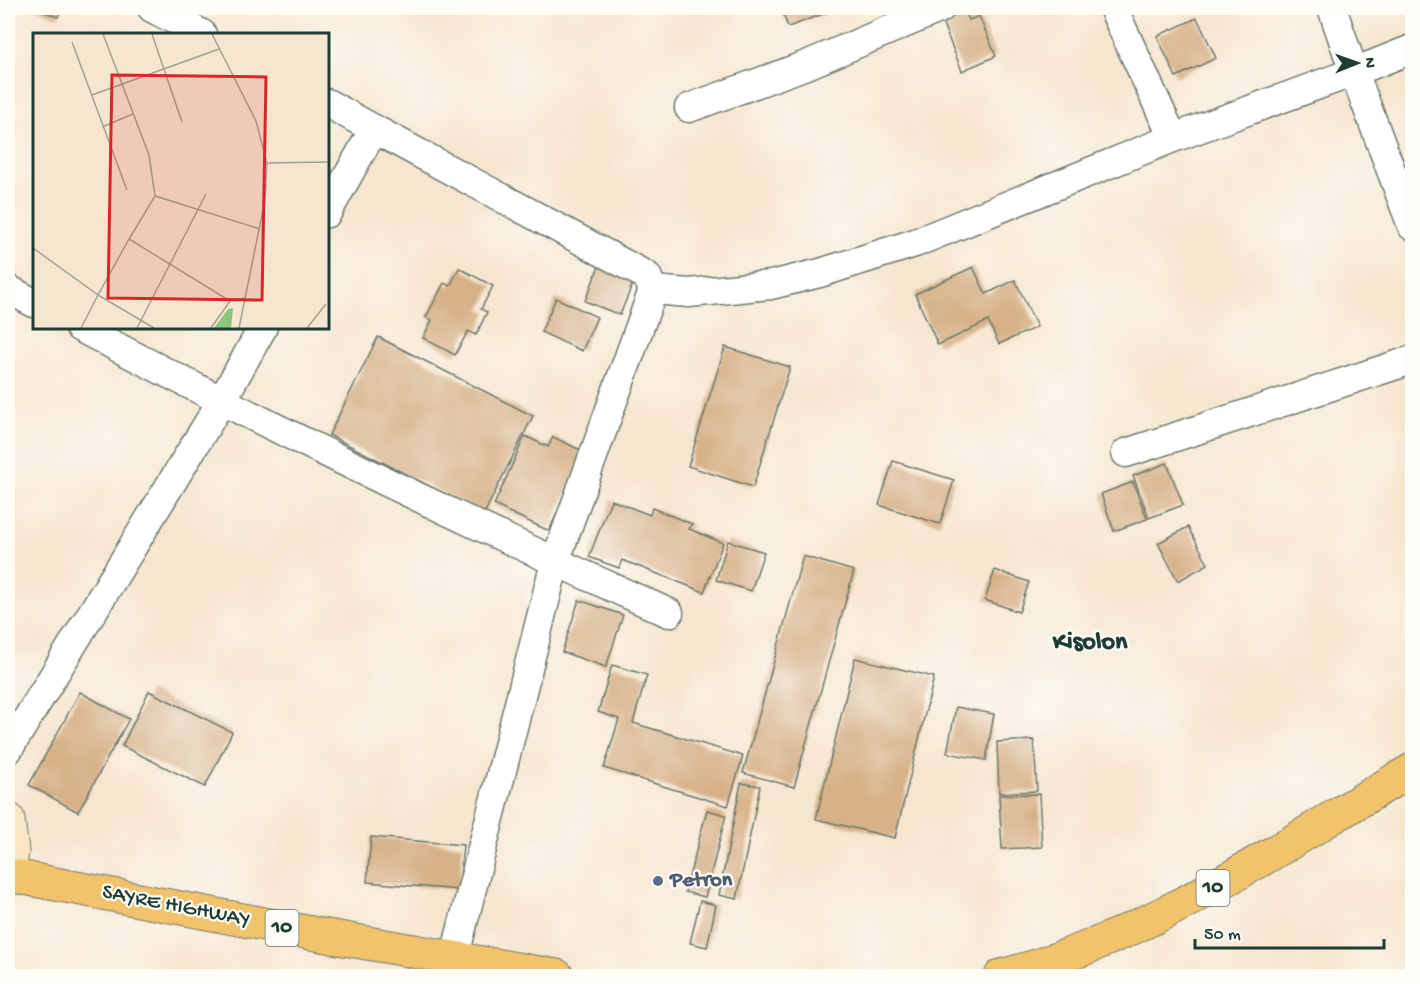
<svg xmlns="http://www.w3.org/2000/svg" width="1420" height="984" viewBox="0 0 1420 984" font-family="'Gochi Hand',sans-serif">
  <style>
    .building { fill: #d7b289 }
    .lines { fill: none; stroke-linecap: round; stroke-linejoin: round }
    .street-casing { stroke: #6a786b; stroke-width: 31 }
    .secondary-casing { stroke: #6a786b; stroke-width: 35 }
    .highway-casing { stroke: #6a786b; stroke-width: 35 }
    .street { stroke: #fff; stroke-width: 28 }
    .secondary { stroke: #fae7c3; stroke-width: 33 }
    .highway { stroke: #f2c36a; stroke-width: 33 }
    .service-dot { fill: #5c6f8a; stroke: #fdfcf7; stroke-width: 2 }
    .labels { text-anchor: middle; dominant-baseline: central; stroke-width: 4.5; stroke-linejoin: round; paint-order: stroke }
    .shield { fill: #fdfcf7; stroke: #62766e; stroke-width: 1.5 }
    .shield-label { font-size: 21px; font-weight: bold; fill: #1f3d34 }
    .service-label { font-size: 22px; font-weight: bold; fill: #4e5e75; stroke: #fdfcf7; text-anchor: start }
    .street-label { font-size: 22px; fill: #1f3d34; stroke: #fdfcf7 }
    .quarter-label { font-size: 26px; font-weight: bold; fill: #1f3d34; stroke: #fdfcf7 }
    .inset-road { fill: none; stroke: #a0a292; stroke-width: 1.5 }
    .view { fill: #d62828; fill-opacity: 0.15; stroke: #d62828; stroke-width: 3 }
    .inset-edge { fill: none; stroke: #1f3d34; stroke-width: 3 }
  </style>
  <rect width="100%" height="100%" fill="#fdfcf7"/>
  <filter id="ink" filterUnits="userSpaceOnUse"><feTurbulence type="fractalNoise" baseFrequency=".0167" numOctaves="2"/><feDisplacementMap in="SourceGraphic" scale="12" xChannelSelector="R" yChannelSelector="G"/><feConvolveMatrix kernelMatrix="1 2 1 2 8 2 1 2 1" color-interpolation-filters="sRGB"/></filter>
  <filter id="wash" filterUnits="userSpaceOnUse"><feTurbulence type="fractalNoise" baseFrequency=".008" numOctaves="4" result="noise"/><feDisplacementMap in="SourceGraphic" scale="24" xChannelSelector="R" yChannelSelector="G"/><feGaussianBlur stdDeviation="1.35" result="paint"/><feColorMatrix in="noise" values="0 0 0 0 0 0 0 0 0 0 0 0 0 0 0 0 0 1.4 0 .05"/><feComposite in="paint" operator="in"/></filter>
  <g filter="url(#wash)">
    <rect width="100%" height="100%" fill="#f6e6d0"/>
    <g id="blocks">
      <g class="building">
        <polygon points="34,8 62,8 58,17"/>
        <polygon points="781,8 839,8 788,27"/>
        <polygon points="964,8 969,20 979,16 996,56 962,71 940,17"/>
        <polygon points="1197,18 1216,58 1176,77 1157,36"/>
        <polygon points="600,264 635,278 620,315 585,301"/>
        <polygon points="973,267 986,294 1015,280 1037,327 999,344 988,321 938,345 915,294"/>
        <polygon points="459,268 493,286 481,309 487,312 476,335 468,331 455,355 423,338 432,320 426,317 444,283 450,286"/>
        <polygon points="556,298 597,317 582,351 541,332"/>
        <polygon points="378,337 533,416 484,514 329,435"/>
        <polygon points="725,347 790,367 753,487 688,466"/>
        <polygon points="525,436 548,447 553,437 585,452 549,531 494,505"/>
        <polygon points="893,461 954,480 940,524 879,505"/>
        <polygon points="1167,463 1183,505 1149,518 1133,476"/>
        <polygon points="1133,482 1147,519 1114,531 1101,494"/>
        <polygon points="611,500 650,515 652,508 692,524 689,529 723,543 704,592 622,560 619,568 589,557"/>
        <polygon points="1188,527 1208,564 1178,581 1158,543"/>
        <polygon points="728,541 764,552 751,591 716,580"/>
        <polygon points="803,556 854,571 794,787 743,773"/>
        <polygon points="995,570 1029,582 1019,612 985,600"/>
        <polygon points="579,600 623,615 606,667 562,652"/>
        <polygon points="855,658 934,677 895,838 816,819"/>
        <polygon points="612,665 647,675 633,723 743,756 728,806 604,768 619,719 598,712"/>
        <polygon points="149,691 232,732 205,787 122,746"/>
        <polygon points="80,692 129,719 78,812 29,785"/>
        <polygon points="956,707 994,714 986,760 947,753"/>
        <polygon points="1034,740 1037,791 999,793 997,742"/>
        <polygon points="741,783 760,786 737,899 719,895"/>
        <polygon points="1039,794 1042,847 1002,849 999,795"/>
        <polygon points="707,810 726,815 705,897 685,892"/>
        <polygon points="371,837 463,845 459,890 367,882"/>
        <polygon points="700,901 716,905 707,947 690,943"/>
      </g>
    </g>
  </g>
  <g filter="url(#ink)">
    <use href="#blocks" fill-opacity="0" stroke="#6a786b" stroke-width="1.5"/>
    <g class="lines">
      <defs>
        <g id="street">
          <polyline points="152,8 202,34"/>
          <polyline points="1113,8 1173,138"/>
          <polyline points="1332,8 1354,72 1412,226"/>
          <polyline points="327,103 374,129"/>
          <polyline points="689,108 809,64 941,8"/>
          <polyline points="327,213 374,129 647,276 653,290 555,562 454,959"/>
          <polyline points="8,289 34,303"/>
          <polyline points="653,290 689,293 771,285 820,273 915,243 1173,138 1354,72 1412,49"/>
          <path d="M79 327C272 429 470 524 669 613"/>
          <polyline points="1126,453 1412,360"/>
          <polyline points="8,750 221,402 263,327"/>
        </g>
        <polyline id="secondary" points="8,819 12,851 9,875"/>
        <g id="highway">
          <polyline points="8,875 327,936 557,976"/>
          <path d="M1001 976C1151 937 1279 847 1412 770"/>
        </g>
      </defs>
      <use href="#street" class="street-casing"/>
      <use href="#secondary" class="secondary-casing"/>
      <use href="#highway" class="highway-casing"/>
      <use href="#street" class="street"/>
      <use href="#secondary" class="secondary"/>
      <use href="#highway" class="highway"/>
    </g>
  </g>
  <circle class="service-dot" cx="658" cy="881" r="6"/>
  <g class="labels">
    <g class="shield">
      <rect x="1196.5" y="870" width="33" height="36" rx="4.5"/>
      <rect x="265.5" y="910" width="33" height="36" rx="4.5"/>
    </g>
    <g class="shield-label">
      <text x="1213" y="888">10</text>
      <text x="282" y="928">10</text>
    </g>
    <g class="service-label">
      <text x="670" y="881">Petron</text>
    </g>
    <g class="street-label">
      <text transform="translate(176 907) rotate(11)">SAYRE HIGHWAY</text>
    </g>
    <g class="quarter-label">
      <text x="1090" y="643">Kisolon</text>
    </g>
  </g>
  <g transform="translate(33 33)">
    <rect width="296" height="296" fill="#f6e6d0"/>
    <path d="M200 275 198 295H181L195 276Z" fill="#8ac67c"/>
    <path class="inset-road" d="M70 1 116 122 122 163M119 1 149 89M179 1 223 88 234 130 232 167 206 295M39 9 94 157M59 62 186 16M69 94 100 81M234 130 295 129M96 206 65 262 121 295M0 215 65 262 48 295M197 268 96 206 122 163 227 196M104 295 173 161M178 295 197 268 212 265M274 295 293 271"/>
    <path class="view" d="M79 42 233 44 229 267 75 265Z"/>
    <rect width="296" height="296" class="inset-edge"/>
  </g>
  <rect width="1420" height="984" fill="none" stroke="#fdfcf7" stroke-width="30"/>
  <g transform="translate(1357 63) rotate(89)" stroke="#fdfcf7" stroke-width="4.5" paint-order="stroke">
  <path d="M0-4.5L10 22L0 15L-10 22Z" fill="#1f3d34"/>
  <text y="-9" font-size="16" font-weight="bold" text-anchor="middle" fill="#1f3d34">N</text>
  </g>
  <path d="M1195 939v9h189v-9" fill="none" stroke="#1f3d34" stroke-width="3"/>
  <text x="1204" y="939" font-size="18" fill="#1f3d34" stroke="#fdfcf7" stroke-width="4.5" paint-order="stroke">50 m</text>
</svg>
